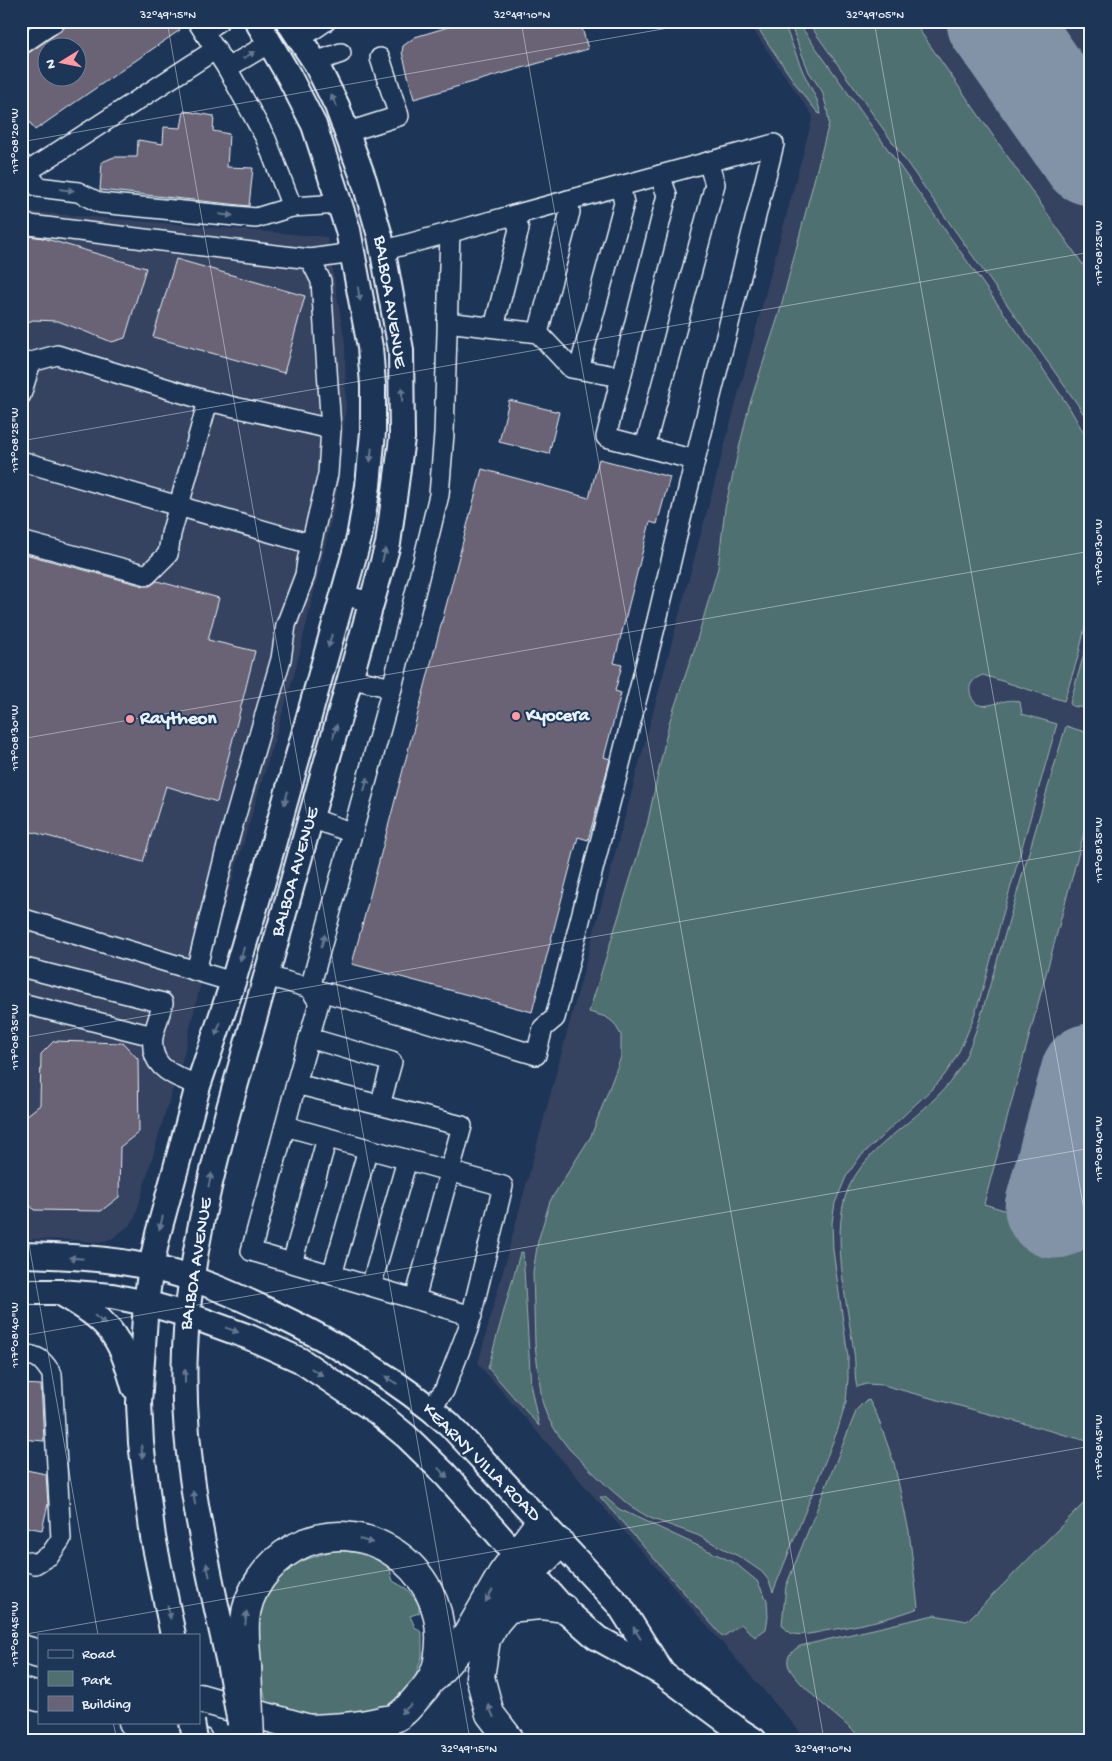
<svg xmlns="http://www.w3.org/2000/svg" width="1112" height="1761" viewBox="0 0 1112 1761" font-family="'Gochi Hand',sans-serif">
  <style>
    .built { fill: #344360 }
    .green { fill: #506f6f; stroke: #9cb0b4 }
    .lines { fill: none; stroke-linecap: round; stroke-linejoin: round }
    .taxiway { stroke: #8293a8; stroke-width: 41 }
    .runway { stroke: #8293a8; stroke-width: 101 }
    .building { fill: #696475; stroke: #e8f1f8; fill-rule: evenodd }
    .minor-casing { stroke: #e8f1f8; stroke-width: 22 }
    .major-casing { stroke: #e8f1f8; stroke-width: 28 }
    .highway-casing { stroke: #e8f1f8; stroke-width: 31 }
    .minor { stroke: #1d3557; stroke-width: 19 }
    .major { stroke: #1d3557; stroke-width: 24 }
    .highway { stroke: #1d3557; stroke-width: 28 }
    .major-bridge-casing { stroke: #e8f1f8; stroke-width: 28; stroke-linecap: butt }
    .highway-bridge-casing { stroke: #e8f1f8; stroke-width: 31; stroke-linecap: butt }
    .major-bridge { stroke: #1d3557; stroke-width: 24 }
    .highway-bridge { stroke: #1d3557; stroke-width: 28 }
    .oneway { fill: #64778f }
    .ticks { fill: none; stroke: #e8f1f8; stroke-width: 1; stroke-opacity: 0.45 }
    .poi-dot { fill: #ff9aa2; stroke: #1d3557; stroke-width: 2 }
    .labels { text-anchor: middle; dominant-baseline: central; stroke-width: 4; stroke-linejoin: round; paint-order: stroke }
    .street-label { font-size: 19px; fill: #e8f1f8; stroke: #1d3557 }
    .poi-label { font-size: 19px; font-weight: bold; fill: #e8f1f8; stroke: #1d3557; text-anchor: start }
    .neatline { fill: none; stroke: #e8f1f8; stroke-width: 2 }
    .ticks-label { font-size: 12px; text-anchor: middle; fill: #e8f1f8 }
  </style>
  <rect width="100%" height="100%" fill="#1d3557"/>
  <filter id="ink" filterUnits="userSpaceOnUse"><feTurbulence type="fractalNoise" baseFrequency=".02" numOctaves="2"/><feDisplacementMap in="SourceGraphic" scale="10" xChannelSelector="R" yChannelSelector="G"/><feConvolveMatrix kernelMatrix="1 2 1 2 8 2 1 2 1" color-interpolation-filters="sRGB"/></filter>
  <g filter="url(#ink)">
    <g class="built">
      <polygon points="747,21 1091,21 1091,1740 812,1740 800,1732 478,1364 813,116"/>
      <polygon points="21,211 327,237 345,342 346,408 336,500 296,668 199,990 183,1058 166,1110 135,1218 130,1225 113,1238 99,1243 76,1240 21,1239"/>
    </g>
    <g class="green">
      <polygon points="753,21 783,21 803,72 817,100 821,114 818,113 801,92"/>
      <path d="M789 21H797L1028 347 1069 407 1085 435 1091 451V602L1078 657 1064 701 983 675C978 677 974 679 971 684 969 688 970 692 971 696 979 718 1004 694 1020 702L1022 714 1057 724C1038 790 1020 855 1001 921 987 972 973 1043 938 1083L859 1158 846 1177 835 1203 832 1223 833 1250 848 1357V1379L846 1402 838 1429 773 1592 769 1581 762 1572 740 1557 697 1535 650 1518 630 1506 608 1487 569 1449 557 1433 547 1416 542 1401 535 1345 533 1272 538 1241 550 1201 591 1136 621 1057V1035L614 1023 606 1017 589 1012 647 825 669 723 694 650 718 568 725 508 749 406 779 314 829 123 827 109 822 91 809 72Z"/>
      <polygon points="807,21 913,21 1091,276 1091,427 1078,405"/>
      <polygon points="1091,629 1091,709 1072,706 1070,703"/>
      <path d="M1066 726 1091 734V807L984 1204 1091 1236V1442L883 1385 866 1384 857 1387C854 1377 856 1364 854 1353 848 1306 827 1224 852 1181 876 1138 927 1116 955 1075 968 1057 975 1033 982 1012Z"/>
      <polygon points="523,1252 531,1388 539,1426 488,1368 520,1253"/>
      <path d="M869 1400 877 1415 894 1463 909 1531 918 1607 916 1609C886 1620 855 1626 824 1631 815 1633 803 1636 793 1634 788 1632 784 1628 782 1624L786 1586 857 1409 865 1401Z"/>
      <path d="M1091 1496V1740H864C850 1727 790 1680 788 1664 786 1655 793 1651 800 1646L934 1615 967 1621Z"/>
      <polygon points="600,1497 605,1497 619,1509 735,1563 757,1581 767,1600 768,1617 766,1629 755,1637 741,1624 723,1637"/>
      <polygon points="335,1550 367,1554 389,1566 393,1581 407,1589 419,1604 419,1613 410,1616 415,1627 422,1633 422,1656 415,1678 400,1699 379,1711 336,1721 267,1706 254,1646 258,1610 270,1583 296,1563"/>
    </g>
    <g class="lines">
      <polyline class="taxiway" points="1059,1191 1091,1199"/>
      <g class="runway">
        <polyline points="997,21 1091,155"/>
        <polyline points="1055,1208 1091,1074"/>
      </g>
    </g>
    <g class="building">
      <path d="M67 21H174L180 30 35 130 21 109V56L27 54 62 30 66 26ZM48 48H78V78H48Z"/>
      <polygon points="468,21 580,21 588,49 414,99 402,52 403,46 415,37"/>
      <polygon points="184,111 214,116 213,131 229,134 227,167 253,168 249,206 100,190 102,162 114,157 137,157 138,140 163,144 164,127 181,128"/>
      <polygon points="21,235 43,238 146,268 125,338 112,342 58,321 33,320 21,325"/>
      <polygon points="176,259 305,296 284,373 153,337"/>
      <polygon points="509,400 559,412 549,454 499,442"/>
      <polygon points="599,459 670,477 657,524 650,522 614,663 622,665 615,691 621,693 604,757 610,759 604,782 588,840 578,837 532,1012 352,964 482,469 589,498"/>
      <polygon points="21,553 144,586 150,586 157,581 219,598 208,640 255,651 217,802 166,786 143,862 21,829"/>
      <polygon points="54,1041 123,1043 138,1059 139,1132 120,1147 119,1197 101,1211 34,1210 21,1194 21,1120 40,1105 41,1054"/>
      <polygon points="21,1384 41,1385 44,1441 21,1439"/>
      <polygon points="21,1469 46,1474 48,1504 42,1530 21,1526"/>
    </g>
    <g class="lines">
      <defs>
        <g id="minor">
          <polyline points="197,21 227,68 266,139 292,207 340,204"/>
          <polyline points="204,32 219,21"/>
          <polyline points="300,39 326,21"/>
          <polyline points="21,45 56,21"/>
          <polyline points="315,62 341,53"/>
          <polyline points="227,68 270,43"/>
          <polyline points="348,132 399,116 380,58"/>
          <polyline points="21,163 38,187 78,192 100,203 256,218 292,207"/>
          <polyline points="27,172 216,49"/>
          <polyline points="660,175 667,195 606,437 695,460"/>
          <polyline points="21,224 310,259 321,281 331,429"/>
          <polyline points="310,259 352,253"/>
          <polyline points="447,322 538,333 571,368 621,377"/>
          <polyline points="494,327 519,229 514,215"/>
          <polyline points="538,333 570,212 568,200"/>
          <polyline points="579,369 624,203 620,186"/>
          <polyline points="21,395 31,362 57,355 208,401"/>
          <polyline points="645,447 715,184 708,162"/>
          <polyline points="21,461 311,544"/>
          <polyline points="21,541 147,575 168,554 171,534 208,401 331,429 328,474 307,561 305,575 286,625 281,659 227,846 196,971 233,982"/>
          <polyline points="343,595 371,602"/>
          <polyline points="349,678 392,688"/>
          <polyline points="311,818 353,833"/>
          <polyline points="21,918 196,971"/>
          <polyline points="21,967 163,1003 153,1036"/>
          <polyline points="267,976 377,1007 536,1055 543,1028 555,1018 657,620 695,460 774,144 382,251"/>
          <path d="M21 1003 153 1036C149 1069 173 1074 198 1086"/>
          <polyline points="309,1038 319,1003 310,988 392,688 439,495 444,434 450,232"/>
          <polyline points="296,1084 309,1038 392,1062 380,1105"/>
          <polyline points="285,1126 296,1084 462,1126 415,1299"/>
          <polyline points="292,1263 327,1138"/>
          <polyline points="332,1275 368,1149"/>
          <polyline points="371,1286 407,1160"/>
          <path d="M21 1355C39 1354 43 1361 52 1374L61 1539 50 1555 35 1564 21 1560"/>
          <polyline points="430,1408 444,1391 468,1329 503,1186 285,1126 251,1251 472,1316"/>
        </g>
        <g id="major">
          <path d="M21 1255C64 1256 108 1258 149 1267 193 1276 233 1294 273 1313 336 1343 396 1379 449 1424L620 1606 661 1671"/>
          <polyline points="21,1292 60,1292 112,1296 146,1303 188,1315 249,1337 300,1360 377,1412 406,1436 444,1473 563,1608 596,1637 663,1674 740,1731 754,1740"/>
          <path d="M61 1293C109 1322 119 1332 134 1387"/>
          <polyline points="173,1635 153,1537 141,1443 139,1403 146,1303 151,1267 158,1234 186,1131 198,1086 233,982 262,884 359,538 368,486 373,432 373,385 370,347 348,230 314,125 289,76 257,21"/>
          <path d="M230 1668C207 1564 180 1458 185 1350 188 1268 208 1187 229 1108L388 544 402 438 401 350 380 236 364 180 337 106 315 62 288 21"/>
        </g>
        <g id="highway">
          <polyline points="508,1608 541,1605 563,1608"/>
          <polyline points="21,1649 39,1654"/>
          <path d="M247 1667C246 1652 244 1636 245 1621 247 1591 268 1563 294 1548 362 1510 444 1567 440 1643 439 1665 435 1678 420 1694 413 1702 405 1713 395 1718 391 1720 385 1720 381 1721 357 1727 333 1728 309 1729"/>
          <polyline points="435,1677 459,1649 502,1574 540,1522"/>
          <polyline points="21,1692 39,1697"/>
          <polyline points="199,1698 327,1734"/>
          <polyline points="133,1722 198,1740"/>
          <polyline points="510,1740 490,1714 480,1677 486,1639 496,1622 508,1608 531,1573 560,1543"/>
        </g>
      </defs>
      <use href="#minor" class="minor-casing"/>
      <use href="#major" class="major-casing"/>
      <use href="#highway" class="highway-casing"/>
      <use href="#minor" class="minor"/>
      <use href="#major" class="major"/>
      <use href="#highway" class="highway"/>
      <defs>
        <g id="major-bridge">
          <polyline points="230,1668 240,1723"/>
          <polyline points="192,1722 195,1740"/>
        </g>
        <polyline id="highway-bridge" points="247,1667 250,1740"/>
      </defs>
      <use href="#major-bridge" class="major-bridge-casing"/>
      <use href="#highway-bridge" class="highway-bridge-casing"/>
      <use href="#major-bridge" class="major-bridge"/>
      <use href="#highway-bridge" class="highway-bridge"/>
    </g>
    <defs><path id="oneway-solid" d="M-6-.8H1V-3.2L6.5 0L1 3.2V.8H-6Z" transform="scale(1.25)"/></defs>
    <g class="oneway">
      <use href="#oneway-solid" transform="translate(249 55) rotate(-30)"/>
      <use href="#oneway-solid" transform="translate(334 101) rotate(-116)"/>
      <use href="#oneway-solid" transform="translate(67 190) rotate(6)"/>
      <use href="#oneway-solid" transform="translate(226 215) rotate(6)"/>
      <use href="#oneway-solid" transform="translate(359 294) rotate(80)"/>
      <use href="#oneway-solid" transform="translate(402 394) rotate(-91)"/>
      <use href="#oneway-solid" transform="translate(371 455) rotate(96)"/>
      <use href="#oneway-solid" transform="translate(384 555) rotate(-74)"/>
      <use href="#oneway-solid" transform="translate(330 641) rotate(105)"/>
      <use href="#oneway-solid" transform="translate(335 731) rotate(-75)"/>
      <use href="#oneway-solid" transform="translate(366 784) rotate(-75)"/>
      <use href="#oneway-solid" transform="translate(286 798) rotate(105)"/>
      <use href="#oneway-solid" transform="translate(323 941) rotate(-75)"/>
      <use href="#oneway-solid" transform="translate(242 954) rotate(106)"/>
      <use href="#oneway-solid" transform="translate(218 1029) rotate(109)"/>
      <use href="#oneway-solid" transform="translate(210 1180) rotate(-77)"/>
      <use href="#oneway-solid" transform="translate(161 1223) rotate(105)"/>
      <use href="#oneway-solid" transform="translate(76 1258) rotate(-175)"/>
      <use href="#oneway-solid" transform="translate(100 1320) rotate(39)"/>
      <use href="#oneway-solid" transform="translate(232 1330) rotate(20)"/>
      <use href="#oneway-solid" transform="translate(317 1372) rotate(32)"/>
      <use href="#oneway-solid" transform="translate(185 1376) rotate(-90)"/>
      <use href="#oneway-solid" transform="translate(391 1380) rotate(-147)"/>
      <use href="#oneway-solid" transform="translate(142 1452) rotate(83)"/>
      <use href="#oneway-solid" transform="translate(443 1473) rotate(46)"/>
      <use href="#oneway-solid" transform="translate(194 1498) rotate(-100)"/>
      <use href="#oneway-solid" transform="translate(366 1541) rotate(15)"/>
      <use href="#oneway-solid" transform="translate(208 1570) rotate(-103)"/>
      <use href="#oneway-solid" transform="translate(489 1596) rotate(120)"/>
      <use href="#oneway-solid" transform="translate(169 1612) rotate(78)"/>
      <use href="#oneway-solid" transform="translate(246 1618) rotate(-84)"/>
      <use href="#oneway-solid" transform="translate(637 1633) rotate(-122)"/>
      <use href="#oneway-solid" transform="translate(406 1709) rotate(139)"/>
      <use href="#oneway-solid" transform="translate(491 1711) rotate(-113)"/>
    </g>
  </g>
  <path class="ticks" d="M167 21 470 1740M521 21 824 1740M874 21 1091 1250M21 142 708 21M21 441 1091 252M21 739 1091 551M21 1038 1091 849M21 1199 98 1635M21 1336 1091 1148M21 1635 1091 1446M113 1722 117 1740"/>
  <g class="poi-dot">
    <circle cx="516" cy="716" r="5"/>
    <circle cx="130" cy="719" r="5"/>
  </g>
  <g class="labels">
    <g class="street-label">
      <text transform="translate(389 302) rotate(81)">BALBOA AVENUE</text>
      <text transform="translate(296 872) rotate(-74)">BALBOA AVENUE</text>
      <text transform="translate(197 1264) rotate(-81)">BALBOA AVENUE</text>
      <text transform="translate(481 1463) rotate(45)">KEARNY VILLA ROAD</text>
    </g>
    <g class="poi-label">
      <text x="526" y="716">Kyocera</text>
      <text x="140" y="719">Raytheon</text>
    </g>
  </g>
  <rect width="1112" height="1761" fill="none" stroke="#1d3557" stroke-width="55"/>
  <rect x="38" y="1634" width="162" height="90" fill="#1d3557" stroke="#6e8097"/>
  <rect x="48" y="1650" width="25" height="8" fill="#1d3557" stroke="#6e8097"/>
  <text x="82" y="1658" font-size="15" fill="#e8f1f8">Road</text>
  <rect x="48" y="1671" width="25" height="15" fill="#506f6f" stroke="#6e8097"/>
  <text x="82" y="1684" font-size="15" fill="#e8f1f8">Park</text>
  <rect x="48" y="1696" width="25" height="15" fill="#696475" stroke="#6e8097"/>
  <text x="82" y="1708" font-size="15" fill="#e8f1f8">Building</text>
  <g transform="translate(62 62) rotate(260)"><circle r="24" fill="#1d3557" stroke="#6e8097"/>
  <path d="M0-4L9 19L0 12L-9 19Z" fill="#ff9aa2"/>
  <text y="-8" font-size="14" font-weight="bold" text-anchor="middle" fill="#e8f1f8">N</text>
  </g>
  <rect x="28" y="28" width="1056" height="1706" class="neatline"/>
  <g class="ticks-label">
    <text x="168" y="18">32°49'15"N</text>
    <text x="522" y="18">32°49'10"N</text>
    <text x="875" y="18">32°49'05"N</text>
    <text transform="translate(14 141) rotate(-90)" y="4">117°08'20"W</text>
    <text transform="translate(1098 253) rotate(-90)" y="4">117°08'25"W</text>
    <text transform="translate(14 440) rotate(-90)" y="4">117°08'25"W</text>
    <text transform="translate(1098 552) rotate(-90)" y="4">117°08'30"W</text>
    <text transform="translate(14 738) rotate(-90)" y="4">117°08'30"W</text>
    <text transform="translate(1098 850) rotate(-90)" y="4">117°08'35"W</text>
    <text transform="translate(14 1037) rotate(-90)" y="4">117°08'35"W</text>
    <text transform="translate(1098 1149) rotate(-90)" y="4">117°08'40"W</text>
    <text transform="translate(14 1335) rotate(-90)" y="4">117°08'40"W</text>
    <text transform="translate(1098 1447) rotate(-90)" y="4">117°08'45"W</text>
    <text transform="translate(14 1634) rotate(-90)" y="4">117°08'45"W</text>
    <text x="469" y="1752">32°49'15"N</text>
    <text x="823" y="1752">32°49'10"N</text>
  </g>
</svg>
